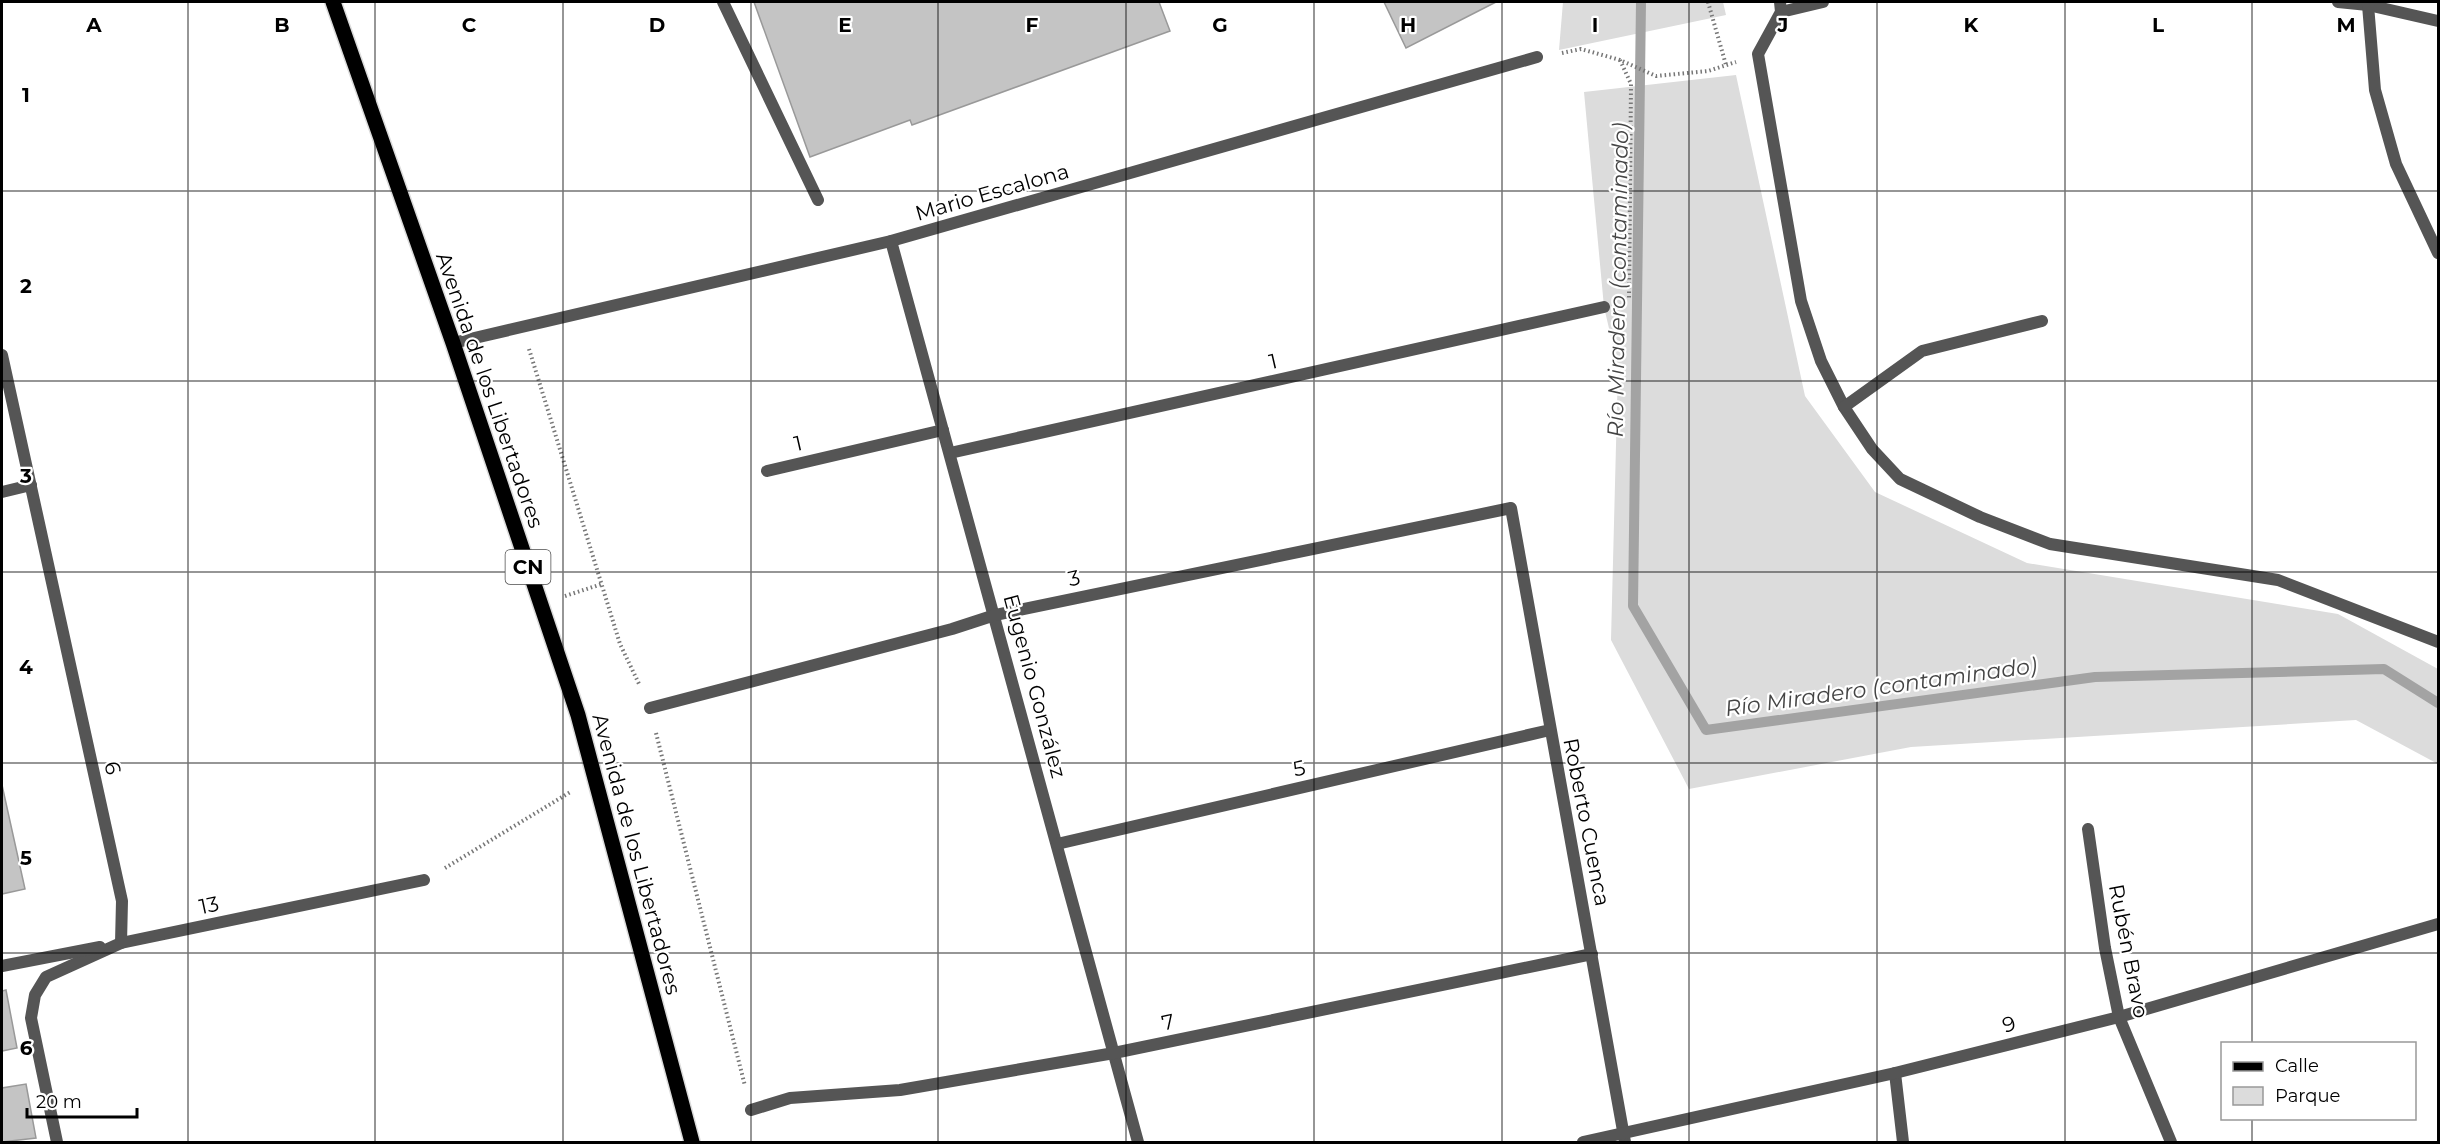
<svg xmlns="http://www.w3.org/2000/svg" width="2440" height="1144" viewBox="0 0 2440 1144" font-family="Montserrat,sans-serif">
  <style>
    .green { fill: #dcdcdc }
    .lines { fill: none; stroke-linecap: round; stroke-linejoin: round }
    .stream { stroke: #a3a3a3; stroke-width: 10 }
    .building { fill: #c4c4c4; stroke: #999; stroke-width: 1.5 }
    .primary-casing { stroke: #dbdbdb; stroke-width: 18 }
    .path { stroke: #777; stroke-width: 4; stroke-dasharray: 1.5 3; stroke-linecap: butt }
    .service { stroke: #555; stroke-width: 12 }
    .minor { stroke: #555; stroke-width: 12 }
    .primary { stroke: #000; stroke-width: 15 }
    .grid { fill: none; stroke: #000; stroke-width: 1.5; stroke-opacity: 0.55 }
    .labels { text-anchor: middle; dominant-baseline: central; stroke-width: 4.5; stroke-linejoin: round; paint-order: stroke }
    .shield { fill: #fff; stroke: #4c4c4c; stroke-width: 1.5 }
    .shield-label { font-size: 20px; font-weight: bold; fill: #000 }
    .street-label { font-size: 21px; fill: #000; stroke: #fff }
    .water-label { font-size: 22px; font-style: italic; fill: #444; stroke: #fff }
    .grid-label { font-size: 20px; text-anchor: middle; font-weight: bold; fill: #000; stroke: #fff; stroke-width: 4.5; stroke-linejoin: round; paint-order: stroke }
  </style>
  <rect width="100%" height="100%" fill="#fff"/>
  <g class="green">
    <polygon points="1563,2 1723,2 1726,15 1559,50"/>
    <polygon points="1736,75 1805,396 1875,492 2027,563 2338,614 2438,669 2438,764 2356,720 1911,747 1689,789 1611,640 1618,367 1604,307 1584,92"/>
  </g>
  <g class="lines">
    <polyline class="stream" points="1641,2 1633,606 1706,730 2095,677 2384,669 2438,703"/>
  </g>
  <g class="building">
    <polygon points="754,2 1159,2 1170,31 912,125 910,120 810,157"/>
    <polygon points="1384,2 1496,2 1406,48"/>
    <polygon points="2,785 25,889 2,894"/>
    <polygon points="6,990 17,1048 2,1051 2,991"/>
    <polygon points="26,1084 36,1138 2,1142 2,1088"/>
  </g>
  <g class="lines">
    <defs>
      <polyline id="primary" points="333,2 453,343 578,715 692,1142"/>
    </defs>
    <use href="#primary" class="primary-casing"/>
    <g class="path">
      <polyline points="1708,2 1726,65"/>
      <polyline points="1562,53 1581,49 1620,60 1656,76 1708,71 1736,62"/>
      <polyline points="1620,60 1631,84 1629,300"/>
      <polyline points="529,349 620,644 640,686"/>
      <polyline points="565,596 602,584"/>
      <polyline points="656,733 745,1086"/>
      <polyline points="445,868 572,791"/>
    </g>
    <g class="service">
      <polyline points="723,2 818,200"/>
      <polyline points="767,471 943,430"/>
      <polyline points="2,492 31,485"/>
      <polyline points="121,943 424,880"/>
    </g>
    <g class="minor">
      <polyline points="1780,2 1781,12 1758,54 1801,301 1821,361 1844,407 1872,449 1900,479 1980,517 2050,544 2278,580 2438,642"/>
      <polyline points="2338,2 2368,5 2438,21"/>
      <polyline points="2368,5 2375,90 2396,164 2438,253"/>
      <polyline points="1781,12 1823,2"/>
      <polyline points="891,241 1138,1142"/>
      <polyline points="453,343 891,241 1537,57"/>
      <polyline points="2,355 122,901 121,943 46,977 35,995 31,1018 57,1142"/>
      <polyline points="1844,407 1922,351 2042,321"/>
      <polyline points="950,453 1604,307"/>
      <polyline points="650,708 952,629 995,615 1511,508 1625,1142"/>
      <polyline points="2088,829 2105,948 2119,1017 2171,1142"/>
      <polyline points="1057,844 1550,730"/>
      <polyline points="2,966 100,947"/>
      <polyline points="1895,1073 1903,1142"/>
      <polyline points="751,1110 790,1098 900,1090 1114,1053 1592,954"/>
      <polyline points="1583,1142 1895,1073 2119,1017 2438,924"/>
    </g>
    <use href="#primary" class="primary"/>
  </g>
  <path class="grid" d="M188 2V1142M375 2V1142M563 2V1142M751 2V1142M938 2V1142M1126 2V1142M1314 2V1142M1502 2V1142M1689 2V1142M1877 2V1142M2065 2V1142M2252 2V1044M2 191H2438M2 381H2438M2 572H2438M2 763H2438M2 953H2438M2252 1118V1142"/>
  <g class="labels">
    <rect class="shield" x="505.5" y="550" width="45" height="34" rx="4.5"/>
    <g class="shield-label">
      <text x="528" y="567">CN</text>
    </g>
    <g class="street-label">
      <text transform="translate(992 192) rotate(-16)">Mario Escalona</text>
      <text transform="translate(1273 361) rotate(-13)">1</text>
      <text transform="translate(490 390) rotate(71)">Avenida de los Libertadores</text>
      <text transform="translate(798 443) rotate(-13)">1</text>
      <text transform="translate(1074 578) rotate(-12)">3</text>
      <text transform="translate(1035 686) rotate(75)">Eugenio González</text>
      <text transform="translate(113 768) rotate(78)">6</text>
      <text transform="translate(1299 768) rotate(-13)">5</text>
      <text transform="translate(1587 822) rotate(79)">Roberto Cuenca</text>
      <text transform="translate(637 854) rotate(75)">Avenida de los Libertadores</text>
      <text transform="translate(209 905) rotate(-12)">13</text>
      <text transform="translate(2129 951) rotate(79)">Rubén Bravo</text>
      <text transform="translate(1168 1022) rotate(-12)">7</text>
      <text transform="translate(2009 1024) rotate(-14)">9</text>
    </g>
    <g class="water-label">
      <text transform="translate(1618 280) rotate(-89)">Río Miradero (contaminado)</text>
      <text transform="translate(1881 687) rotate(-8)">Río Miradero (contaminado)</text>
    </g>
  </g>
  <g class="grid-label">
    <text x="94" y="32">A</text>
    <text x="282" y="32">B</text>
    <text x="469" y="32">C</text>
    <text x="657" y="32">D</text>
    <text x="845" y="32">E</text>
    <text x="1032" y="32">F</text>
    <text x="1220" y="32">G</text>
    <text x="1408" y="32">H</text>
    <text x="1595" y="32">I</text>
    <text x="1783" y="32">J</text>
    <text x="1971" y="32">K</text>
    <text x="2158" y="32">L</text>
    <text x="2346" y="32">M</text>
    <text x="26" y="102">1</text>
    <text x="26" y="293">2</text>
    <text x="26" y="483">3</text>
    <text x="26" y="674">4</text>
    <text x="26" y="865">5</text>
    <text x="26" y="1055">6</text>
  </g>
  <rect width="2440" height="1144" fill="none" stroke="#000000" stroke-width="6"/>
  <rect x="2221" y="1042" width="195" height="78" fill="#ffffff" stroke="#999999" stroke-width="1.5"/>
  <rect x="2233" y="1062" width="30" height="9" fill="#000000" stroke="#999999" stroke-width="1.5"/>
  <text x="2275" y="1072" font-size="18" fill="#000000">Calle</text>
  <rect x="2233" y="1087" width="30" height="18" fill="#dcdcdc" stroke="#999999" stroke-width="1.5"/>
  <text x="2275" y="1102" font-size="18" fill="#000000">Parque</text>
  <path d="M27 1108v9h110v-9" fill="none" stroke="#000000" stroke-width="3"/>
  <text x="36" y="1108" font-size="18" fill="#000000" stroke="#ffffff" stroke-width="4.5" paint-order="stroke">20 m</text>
</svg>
